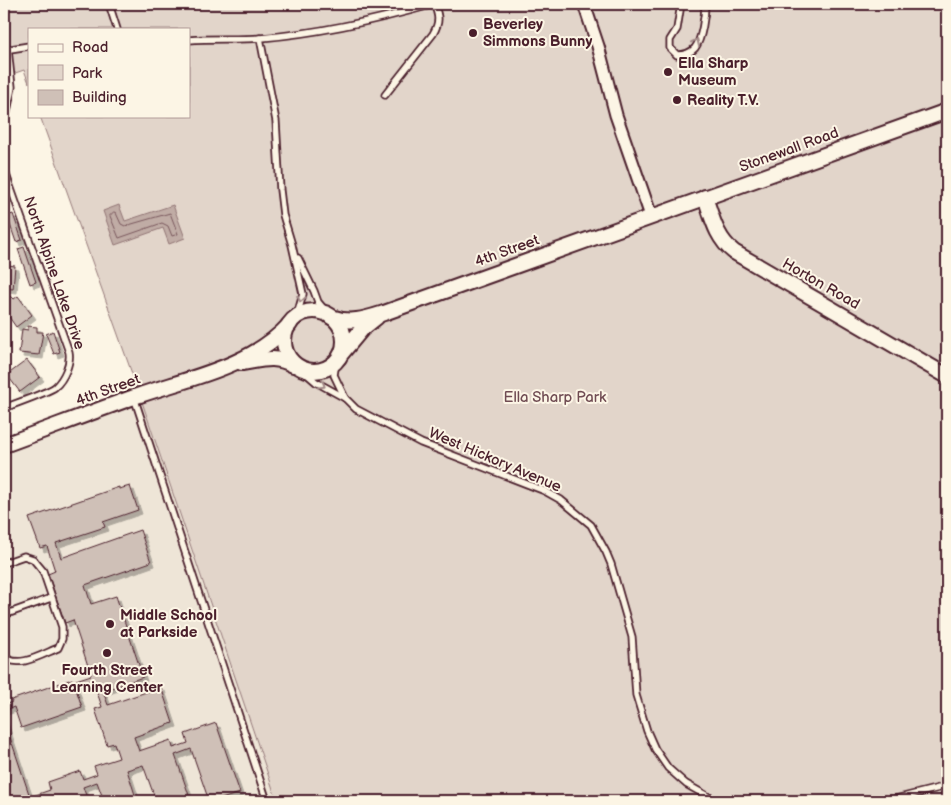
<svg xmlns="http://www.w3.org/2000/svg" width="951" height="805" viewBox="0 0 951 805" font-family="'Balsamiq Sans',sans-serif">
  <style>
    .built { fill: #eee5d7 }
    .green { fill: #e2d5ca; stroke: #967a7a }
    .water { fill: #c0aca5; stroke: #917474 }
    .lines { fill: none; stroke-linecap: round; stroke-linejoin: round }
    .shore { stroke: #79575c; stroke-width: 1 }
    .building { fill: #cfc0b7; stroke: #4a1f2b; filter: url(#shadow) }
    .service-casing { stroke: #4a1f2b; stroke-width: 9 }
    .minor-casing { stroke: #4a1f2b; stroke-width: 15 }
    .tertiary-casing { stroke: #4a1f2b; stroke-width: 18 }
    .service { stroke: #fcf5e5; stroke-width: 5.5 }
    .minor { stroke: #fcf5e5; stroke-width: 11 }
    .tertiary { stroke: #fcf5e5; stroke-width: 14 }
    .oneway { stroke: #a38a88 }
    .poi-dot { fill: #4a1f2b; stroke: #fcf5e5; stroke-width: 2 }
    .labels { text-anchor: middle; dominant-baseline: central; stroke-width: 4; stroke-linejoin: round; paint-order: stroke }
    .poi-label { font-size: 15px; font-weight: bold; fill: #4a1f2b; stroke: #fcf5e5; text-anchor: start }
    .street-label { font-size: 15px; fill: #4a1f2b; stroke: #fcf5e5 }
    .park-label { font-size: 15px; fill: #704c53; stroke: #fcf5e5 }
  </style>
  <defs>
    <filter id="shadow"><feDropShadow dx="4" dy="4" stdDeviation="0" flood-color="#0004"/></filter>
  </defs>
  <rect width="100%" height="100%" fill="#fcf5e5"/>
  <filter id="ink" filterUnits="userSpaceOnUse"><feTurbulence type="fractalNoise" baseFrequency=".02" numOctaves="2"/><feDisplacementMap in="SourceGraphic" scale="10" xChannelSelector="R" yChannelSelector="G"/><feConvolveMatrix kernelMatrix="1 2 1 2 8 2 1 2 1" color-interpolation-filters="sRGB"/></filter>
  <g filter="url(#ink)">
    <polygon class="built" points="140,396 277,801 4,801 4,446"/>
    <polygon class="green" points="4,4 947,4 947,801 277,801 140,396 40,116 189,116 189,29 29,29 29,83 24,70 4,77"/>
    <polygon class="water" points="119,205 125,221 173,205 185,238 169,244 163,228 115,245 103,211"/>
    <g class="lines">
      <polygon class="shore" points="114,212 116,213 121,224 125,226 170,213 178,234 172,236 168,226 162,223 119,238 110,216"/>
    </g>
    <g class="building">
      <polygon points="13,214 22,240 16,242 7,216"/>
      <polygon points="24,247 36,282 30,284 18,249"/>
      <polygon points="4,261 8,262 8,265 15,266 13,289 4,288"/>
      <polygon points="11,296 14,299 18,296 32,315 16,327 4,310 7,306 4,302"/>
      <polygon points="28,326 37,327 37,332 43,332 39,355 19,353 22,329 28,330"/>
      <polygon points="53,331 60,352 54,354 46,334"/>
      <polygon points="27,360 40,377 20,392 7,375"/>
      <polygon points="130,486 138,510 103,522 105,527 56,543 61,558 140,530 151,562 85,585 91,604 116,596 143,677 103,691 108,705 161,687 173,723 134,737 139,751 171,740 173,748 188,743 185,734 216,723 240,793 215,801 209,801 191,749 175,755 191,801 156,801 143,765 127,770 137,801 104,801 97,782 83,787 88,801 54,801 52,796 36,801 4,801 4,719 30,797 50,790 48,782 80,771 83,779 97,774 94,766 119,758 114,743 107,745 95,709 102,707 93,680 75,686 82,707 21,728 14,707 4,711 4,705 12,702 11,700 72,679 73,681 91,675 73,620 65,623 48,574 55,571 47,546 40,548 29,518 119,487 119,489"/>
    </g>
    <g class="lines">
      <defs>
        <g id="service">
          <polyline points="109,4 117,29"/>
          <path d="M681 4 677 29 670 40V48L677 55C684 55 690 54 695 48 702 39 705 15 705 4"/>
          <polyline points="260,38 276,121 280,190 283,215 292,245 303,294 296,319"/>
          <path d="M189 40C213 38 237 40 261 38 320 33 378 20 434 4"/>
          <polyline points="4,50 29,46"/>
          <path d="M385 95 433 34C440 22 439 16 434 4"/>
          <polyline points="4,126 12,87 8,49"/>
          <path d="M4 169 69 352C71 363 64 379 55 387 49 392 14 404 4 408"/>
          <polyline points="298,258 314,291 318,302 328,314"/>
          <polyline points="336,361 334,375 345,398"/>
          <polyline points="301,369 316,382 345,398 356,409 421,443 545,491 561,500 591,525 606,552 611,564 632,637 636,695 647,731 655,749 668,768 686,784 716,801"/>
          <polyline points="134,397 265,795 265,801"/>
          <path d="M4 563 24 556 33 559 43 571 62 627V639L58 648C43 654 17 670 4 656"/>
          <polyline points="4,615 51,598"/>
          <polyline points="887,801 947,786"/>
        </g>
        <polyline id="minor" points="584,4 598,46 616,115 651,216"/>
        <g id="tertiary">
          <path d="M705 197C712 217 716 238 734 252L947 376"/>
          <circle cx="314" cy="341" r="30"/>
          <path d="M331 317C351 324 365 319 384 313L947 111"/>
          <polyline points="342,353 362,329 377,317"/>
          <path d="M242 363C262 360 275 355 293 365"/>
          <path d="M4 445C48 429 92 412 137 396 189 378 251 367 290 324"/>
        </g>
      </defs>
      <use href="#service" class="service-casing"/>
      <use href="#minor" class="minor-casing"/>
      <use href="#tertiary" class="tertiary-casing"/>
      <use href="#service" class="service"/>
      <use href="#minor" class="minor"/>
      <use href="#tertiary" class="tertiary"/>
    </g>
    <defs><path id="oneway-chevron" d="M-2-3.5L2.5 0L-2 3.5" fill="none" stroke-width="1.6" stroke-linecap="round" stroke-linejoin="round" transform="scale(1.25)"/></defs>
    <g class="oneway">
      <use href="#oneway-chevron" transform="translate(696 42) rotate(-65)"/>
      <use href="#oneway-chevron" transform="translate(301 299) rotate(99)"/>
      <use href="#oneway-chevron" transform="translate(322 385) rotate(32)"/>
    </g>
  </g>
  <g class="poi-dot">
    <circle cx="473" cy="33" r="5"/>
    <circle cx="668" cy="72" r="5"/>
    <circle cx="677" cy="100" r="5"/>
    <circle cx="110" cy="624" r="5"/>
    <circle cx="107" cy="653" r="5"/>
  </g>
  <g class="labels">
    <g class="poi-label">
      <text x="483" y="24">Beverley<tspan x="483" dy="17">Simmons Bunny</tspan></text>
      <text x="678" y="63">Ella Sharp<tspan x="678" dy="17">Museum</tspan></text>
      <text x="687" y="100">Reality T.V.</text>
      <text x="120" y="615">Middle School<tspan x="120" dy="17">at Parkside</tspan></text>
      <text x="107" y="670" text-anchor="middle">Fourth Street<tspan x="107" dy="17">Learning Center</tspan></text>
    </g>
    <g class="street-label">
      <text transform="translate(789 150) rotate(-20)">Stonewall Road</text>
      <text transform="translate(507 251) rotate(-20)">4th Street</text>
      <text transform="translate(54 273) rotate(71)">North Alpine Lake Drive</text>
      <text transform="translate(821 284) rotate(30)">Horton Road</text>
      <text transform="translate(108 390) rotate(-20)">4th Street</text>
      <text transform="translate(495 460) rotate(23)">West Hickory Avenue</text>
    </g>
    <g class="park-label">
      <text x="555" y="397">Ella Sharp Park</text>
    </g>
  </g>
  <rect width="951" height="805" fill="none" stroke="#fcf5e5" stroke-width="20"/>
  <rect x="10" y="10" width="931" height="785" fill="none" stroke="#4a1f2b" stroke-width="2" filter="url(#ink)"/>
  <rect x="28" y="28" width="162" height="90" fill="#fcf5e5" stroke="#b59f9b"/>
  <rect x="38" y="44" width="25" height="8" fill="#fcf5e5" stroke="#b59f9b"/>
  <text x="72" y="52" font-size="15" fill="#4a1f2b">Road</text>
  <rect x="38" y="65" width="25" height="15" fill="#e2d5ca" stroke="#b59f9b"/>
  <text x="72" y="78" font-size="15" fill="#4a1f2b">Park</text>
  <rect x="38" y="90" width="25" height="15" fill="#cfc0b7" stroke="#b59f9b"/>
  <text x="72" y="102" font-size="15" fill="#4a1f2b">Building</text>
</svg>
